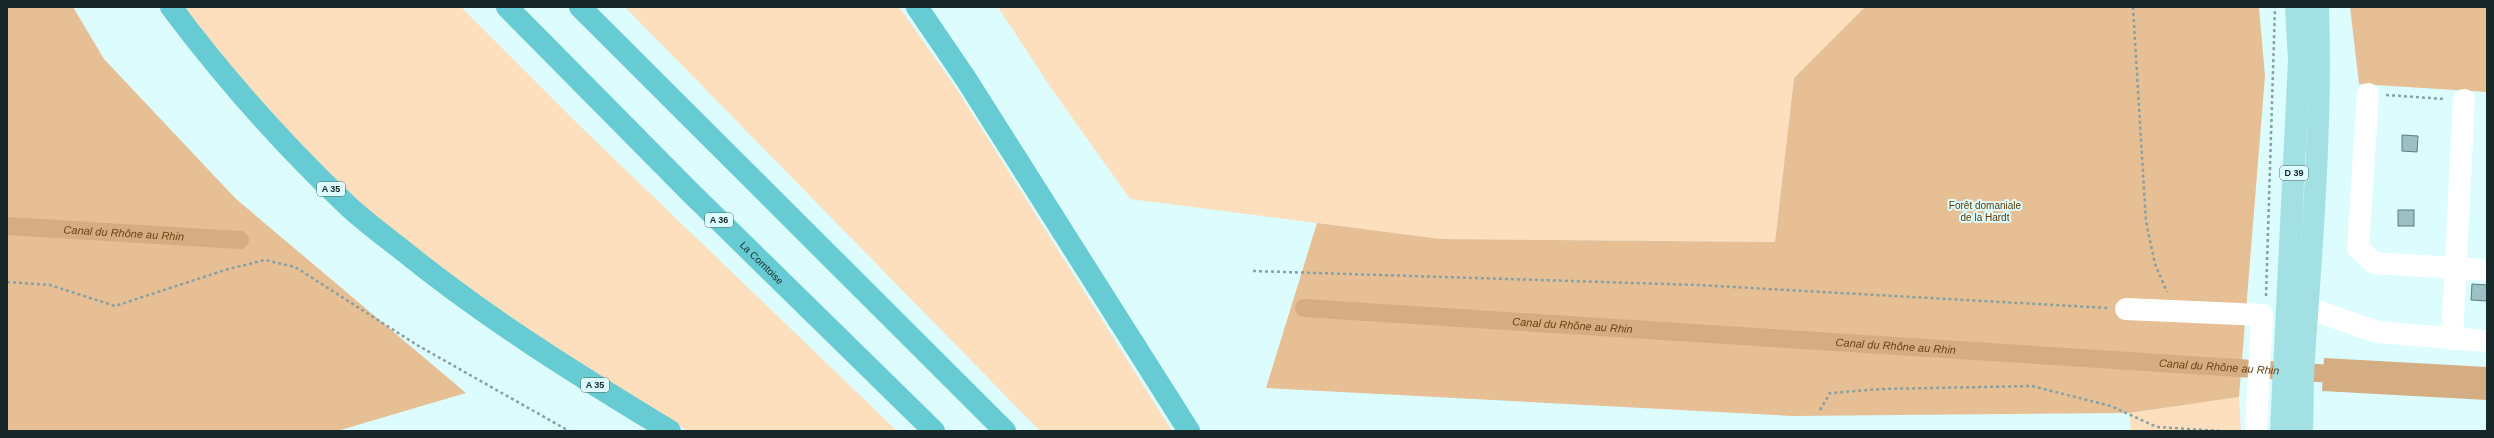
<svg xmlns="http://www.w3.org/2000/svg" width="2494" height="438" viewBox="0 0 2494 438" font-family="Helvetica,sans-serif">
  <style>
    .green { fill: #fddfbe }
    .forest { fill: #e6bf94 }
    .water { fill: #d4ad83 }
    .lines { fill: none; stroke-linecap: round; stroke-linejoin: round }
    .canal { stroke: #d4ad83; stroke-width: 18 }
    .building { fill: #9cc1c4; stroke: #5a7d80 }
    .path { stroke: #88a0a2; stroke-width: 2.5; stroke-dasharray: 3 3; stroke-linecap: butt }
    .minor { stroke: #fff; stroke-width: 22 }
    .major { stroke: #a3e0e4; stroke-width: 22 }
    .highway { stroke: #66cbd2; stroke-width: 22 }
    .labels { text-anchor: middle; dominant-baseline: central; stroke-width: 4; stroke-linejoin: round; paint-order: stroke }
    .shield { fill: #ddfcfe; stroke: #536768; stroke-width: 1 }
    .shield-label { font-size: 9px; font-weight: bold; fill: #182728 }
    .park-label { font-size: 10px; fill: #5e3901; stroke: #ddfcfe }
    .street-label { font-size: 10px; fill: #182728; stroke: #ddfcfe }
    .water-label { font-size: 11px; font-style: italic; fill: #6a4411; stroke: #ddfcfe }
  </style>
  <rect width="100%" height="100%" fill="#ddfcfe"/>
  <g class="green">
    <polygon points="183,7 461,7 580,126 897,431 688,431 526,331 445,275 353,199 286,133"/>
    <polygon points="625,7 899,7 956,88 1172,431 1040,431"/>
    <polygon points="998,7 1865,7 1794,78 1775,242 1441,239 1130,199 1051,88"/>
    <polygon points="2239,397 2241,431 2131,431 2129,413"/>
  </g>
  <g class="forest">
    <polygon points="7,7 73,7 104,59 236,199 466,393 337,431 7,431"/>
    <polygon points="1865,7 2259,7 2265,76 2239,397 2129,413 1792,416 1266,388 1317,223 1441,239 1775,242 1794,78"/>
    <polygon points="2350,7 2487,7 2487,92 2359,84"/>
  </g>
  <polygon class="water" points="2324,358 2487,367 2487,400 2322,391"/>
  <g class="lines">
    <g class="canal">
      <path id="s1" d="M7 226 240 240"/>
      <path id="s2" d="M1304 308 2348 375"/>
    </g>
  </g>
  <g class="building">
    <polygon points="2402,135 2418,136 2417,152 2402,151"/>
    <rect x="2398" y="210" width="16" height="16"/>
    <polygon points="2472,284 2487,285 2487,301 2471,300"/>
  </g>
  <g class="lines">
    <g class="path">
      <polyline points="2133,7 2146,222 2155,264 2167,292"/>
      <polyline points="2386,95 2445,99"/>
      <polyline points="1253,271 1698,285 2108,308"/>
      <polyline points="7,282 50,285 115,306 225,270 265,260 295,267 417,345 569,431"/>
      <polyline points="2266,296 2275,7"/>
      <polyline points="1820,410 1830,393 1881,389 2032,386 2111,406 2157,427 2221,431"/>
    </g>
    <g class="minor">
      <polyline points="2368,94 2358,248 2374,263 2487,270"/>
      <polyline points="2308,308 2377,332 2487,341"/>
      <polyline points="2126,309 2262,315 2256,431"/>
      <polyline points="2452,339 2464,100"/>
    </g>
    <g class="major">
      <polyline points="2281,431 2299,60 2296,7"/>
      <path d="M2302 431C2303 407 2302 383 2304 358 2312 242 2322 124 2318 7"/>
    </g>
    <g class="highway">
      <path d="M171 7C224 78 283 144 347 205 364 221 383 235 401 249 486 318 576 374 670 431"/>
      <path id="s3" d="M507 7 690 192 934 431"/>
      <polyline points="580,7 1005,431"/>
      <polyline points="917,7 966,79 1189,431"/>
    </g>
  </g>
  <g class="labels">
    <g class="shield">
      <rect x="2280" y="166" width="28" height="14" rx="3"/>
      <rect x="317" y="182" width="28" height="14" rx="3"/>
      <rect x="705" y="213" width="28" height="14" rx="3"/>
      <rect x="581" y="378" width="28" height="14" rx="3"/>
    </g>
    <g class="shield-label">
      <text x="2294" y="173">D 39</text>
      <text x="331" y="189">A 35</text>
      <text x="719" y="220">A 36</text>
      <text x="595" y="385">A 35</text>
    </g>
    <g class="park-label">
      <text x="1985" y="205">Forêt domaniale<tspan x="1985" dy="12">de la Hardt</tspan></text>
    </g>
    <g class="street-label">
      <text stroke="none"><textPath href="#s3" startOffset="361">La Comtoise</textPath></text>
    </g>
    <g class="water-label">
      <text stroke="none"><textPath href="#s1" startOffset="117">Canal du Rhône au Rhin</textPath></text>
      <text stroke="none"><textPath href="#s2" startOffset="269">Canal du Rhône au Rhin</textPath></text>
      <text stroke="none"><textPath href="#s2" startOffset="593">Canal du Rhône au Rhin</textPath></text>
      <text stroke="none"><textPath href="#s2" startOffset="917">Canal du Rhône au Rhin</textPath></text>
    </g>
  </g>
  <rect width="2494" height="438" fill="none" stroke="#182728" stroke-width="16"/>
</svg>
